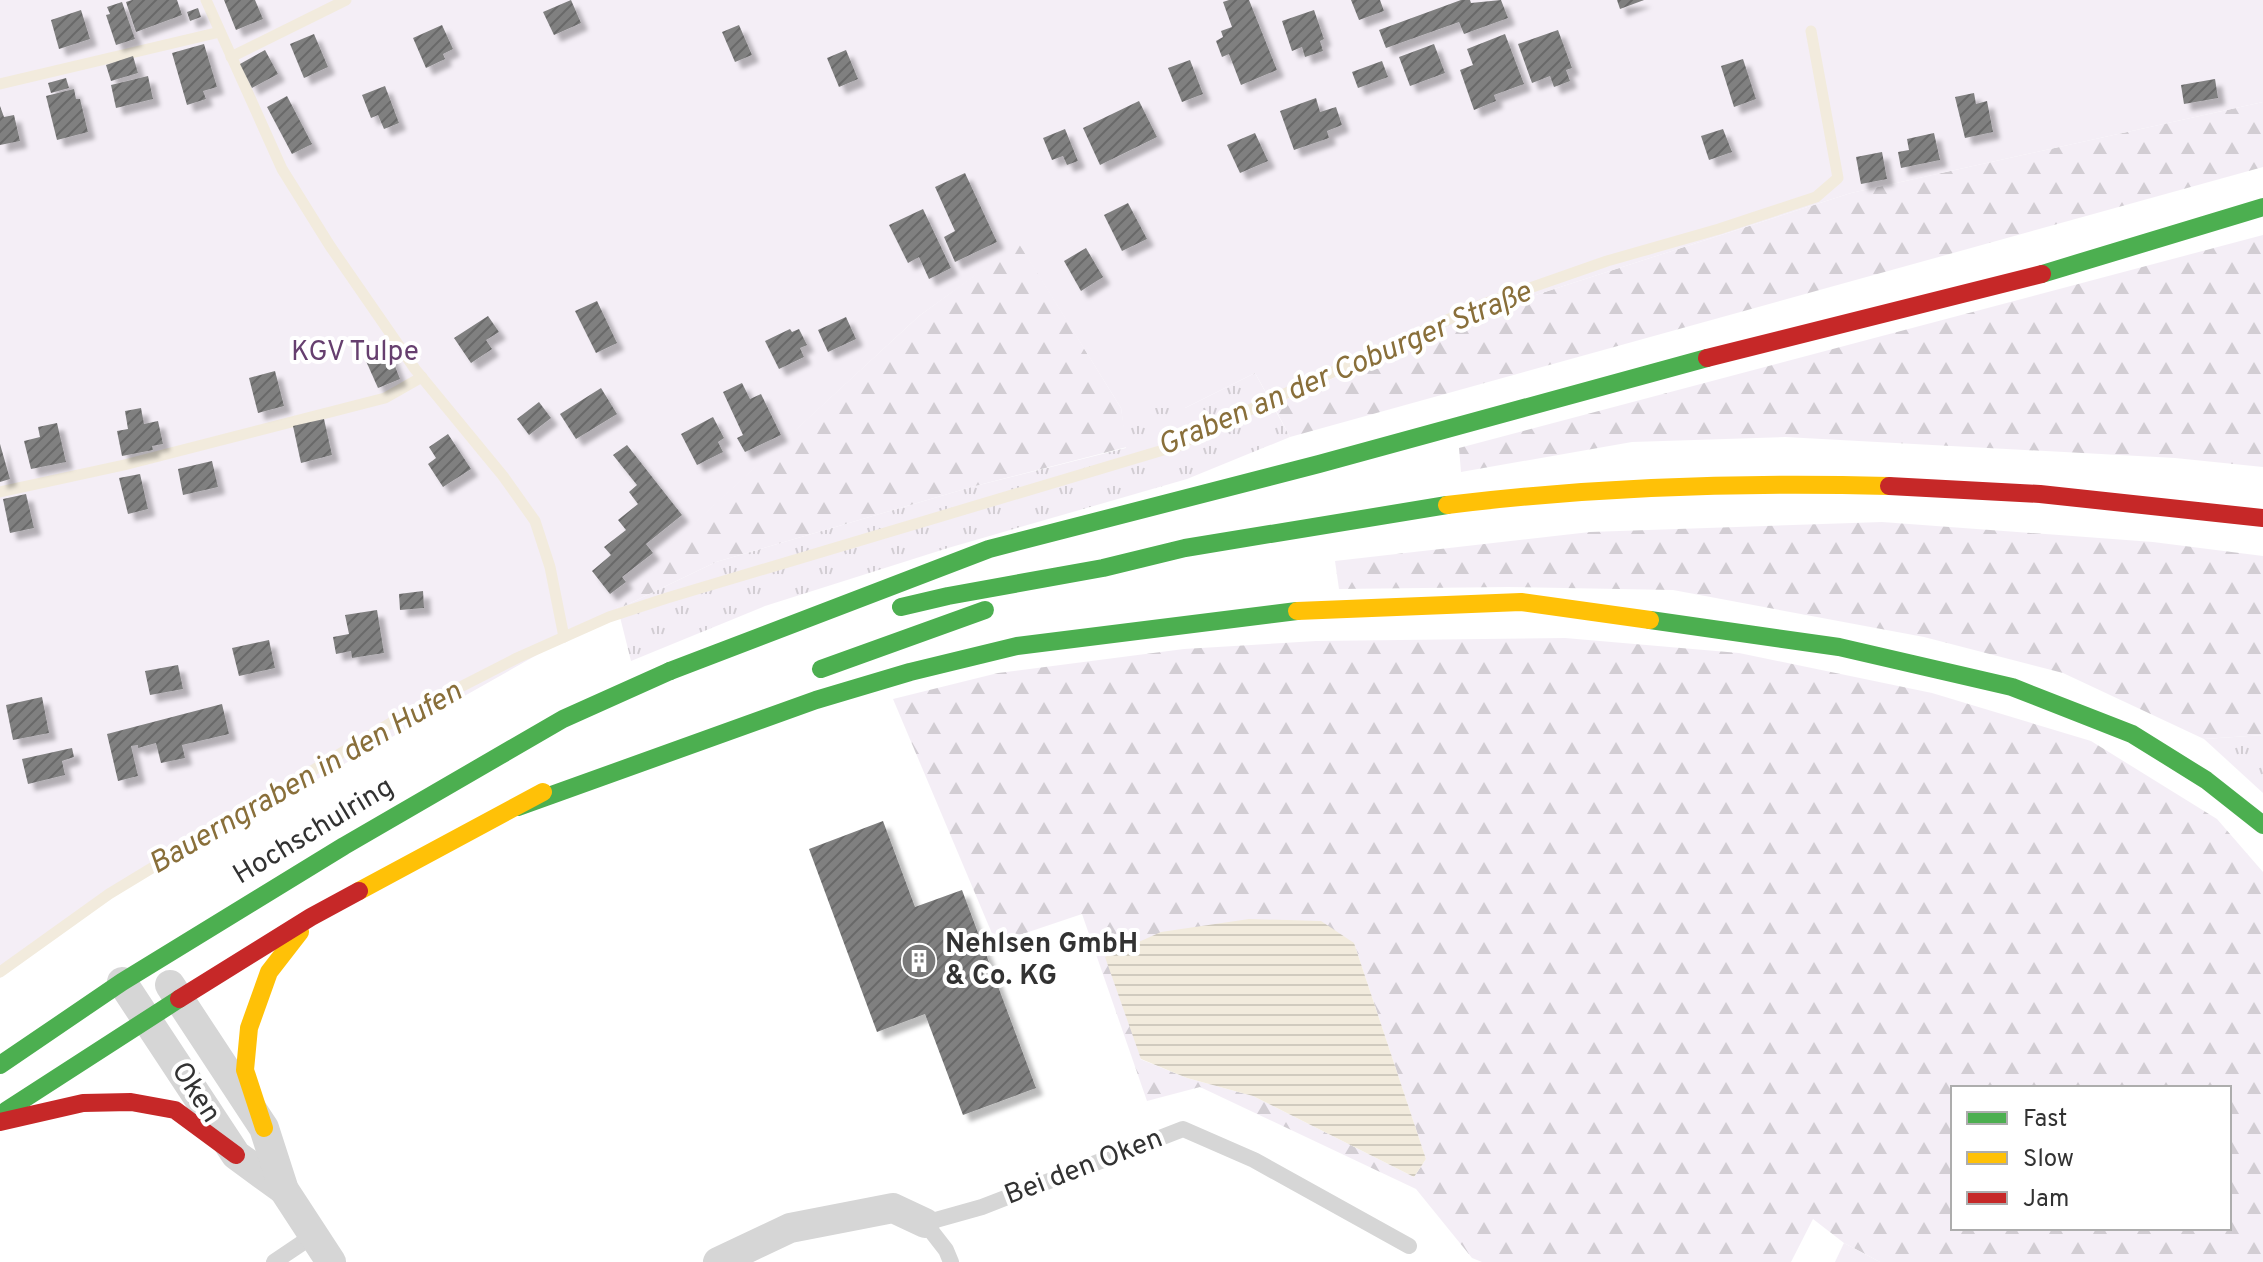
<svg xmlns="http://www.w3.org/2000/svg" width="2263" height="1262" viewBox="0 0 2263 1262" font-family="Overpass,sans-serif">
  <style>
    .grass { fill: url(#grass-tufts) }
    .forest { fill: url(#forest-firs); fill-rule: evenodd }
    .garden { fill: #f4eef6 }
    .water { fill: url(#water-rules) }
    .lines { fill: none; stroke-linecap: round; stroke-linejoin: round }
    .stream { stroke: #f2ebdd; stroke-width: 11 }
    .building { fill: url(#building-hatch); filter: url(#shadow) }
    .lane { stroke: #d6d6d6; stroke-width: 16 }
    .street { stroke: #d6d6d6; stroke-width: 30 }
    .fast { stroke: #4caf50; stroke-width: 18 }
    .slow { stroke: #ffc107; stroke-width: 18 }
    .jam { stroke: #c62828; stroke-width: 18 }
    .labels { text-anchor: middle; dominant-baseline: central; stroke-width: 8; stroke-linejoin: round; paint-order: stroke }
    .park-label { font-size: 28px; fill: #663f6f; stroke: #fff }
    .street-label { font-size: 28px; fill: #323232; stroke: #fff }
    .poi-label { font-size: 28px; font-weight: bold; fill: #323232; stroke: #fff; text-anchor: start }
    .water-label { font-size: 30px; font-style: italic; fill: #896f3a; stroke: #fff }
  </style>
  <defs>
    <pattern id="grass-tufts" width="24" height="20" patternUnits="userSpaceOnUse" patternTransform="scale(2)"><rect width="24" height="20" fill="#f4eef6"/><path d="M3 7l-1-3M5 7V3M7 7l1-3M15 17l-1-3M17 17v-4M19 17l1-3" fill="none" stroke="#d2cdd3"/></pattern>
    <pattern id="forest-firs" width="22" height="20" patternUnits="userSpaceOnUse" patternTransform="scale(2)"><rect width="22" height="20" fill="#f4eef6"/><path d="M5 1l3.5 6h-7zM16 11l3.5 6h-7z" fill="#d2cdd3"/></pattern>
    <pattern id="water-rules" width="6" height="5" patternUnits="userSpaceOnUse" patternTransform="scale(2)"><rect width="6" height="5" fill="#f2ebdd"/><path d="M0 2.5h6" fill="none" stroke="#d0cabe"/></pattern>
    <pattern id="building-hatch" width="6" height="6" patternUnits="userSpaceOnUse" patternTransform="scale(2)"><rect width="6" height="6" fill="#808080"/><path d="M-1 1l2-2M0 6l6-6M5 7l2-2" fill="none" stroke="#696969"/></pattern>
    <filter id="shadow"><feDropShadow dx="7" dy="7" stdDeviation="2" flood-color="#0004"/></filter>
  </defs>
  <rect width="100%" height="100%" fill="#fff"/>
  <g class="grass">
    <polygon points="1255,373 1290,437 1187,479 948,548 765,606 631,661 618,609 716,562 975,486 1126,448 1121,408 1185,408"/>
    <polygon points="2263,735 2263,793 2204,739"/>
  </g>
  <g class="forest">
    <polygon points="2263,102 2263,167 1290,437 1273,405 1480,313 1851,193"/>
    <polygon points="2263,235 2263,467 2175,458 1785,437 1632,442 1461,472 1459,448"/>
    <polygon points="1019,243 1121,408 1127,447 975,486 716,562 618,609 613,598 919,316"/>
    <polygon points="1882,522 2153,542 2263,556 2263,735 2204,739 2063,673 1924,637 1673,590 1508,587 1339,589 1335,561 1590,532"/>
    <path d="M1565 638 1739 653 1932 693 2091 741 2217 819 2263 872V1262H1880L1844 1243 1813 1219 1791 1262H1482L1472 1258 1416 1189 1200 1087 1147 1101 1082 914 996 943 893 699 998 673 1184 649 1316 641ZM1354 943 1426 1159 1414 1177 1253 1096 1187 1078 1140 1059ZM1953 1088H2229V1228H1953Z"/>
  </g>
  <g class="garden">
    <polygon points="0,0 2263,0 2263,102 1851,193 1480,313 1273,405 1255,373 1185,408 1121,408 1019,244 919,316 614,598 618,609 118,892 0,978"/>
    <polygon points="1844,1243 1880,1262 1835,1262"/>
  </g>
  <polygon class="water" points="1249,919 1321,921 1354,943 1426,1159 1414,1177 1253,1096 1187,1078 1141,1059 1105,957 1161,932"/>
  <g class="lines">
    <g class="stream">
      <polyline points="206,0 282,169 330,246 415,369 503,476 535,521 550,567 564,637"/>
      <polyline points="231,57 346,0"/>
      <polyline points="0,84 220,32"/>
      <polyline points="0,492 124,465 385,398 422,377"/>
      <polyline points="0,972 109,894 394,721 517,658 609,617 667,598 1180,445 1203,431 1478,306 1607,261 1719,229 1816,197 1838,178 1811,31"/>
    </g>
  </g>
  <g class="building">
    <polygon points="132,0 177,0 182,15 136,32 126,2"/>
    <polygon points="224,0 255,0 263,19 236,30"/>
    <polygon points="571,0 581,23 554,35 543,12"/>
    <polygon points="1229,0 1249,0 1277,70 1241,85 1229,54 1222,57 1216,41 1223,37 1221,31 1232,27 1223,2"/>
    <polygon points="1351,0 1380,0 1384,11 1359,20"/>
    <polygon points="1461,0 1470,0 1471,3 1501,0 1508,18 1464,34 1459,22 1386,48 1379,30"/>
    <polygon points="1617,0 1644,0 1620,9"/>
    <polygon points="122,2 135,39 116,45 106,15 110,14 107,7"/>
    <polygon points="198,8 201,17 190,21 187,12"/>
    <polygon points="81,10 90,39 59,49 51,20"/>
    <polygon points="1314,10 1324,39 1320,41 1323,51 1305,57 1302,47 1292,51 1282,21"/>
    <polygon points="442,25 453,49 443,54 445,59 426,68 413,38"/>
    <polygon points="739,25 752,55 735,62 722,32"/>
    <polygon points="1558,30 1572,68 1566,70 1570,81 1554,87 1550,76 1532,83 1518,44"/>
    <polygon points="314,34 328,67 304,78 290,44"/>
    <polygon points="1505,34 1524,84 1494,95 1496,101 1474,110 1460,70 1473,65 1467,49"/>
    <polygon points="204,44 217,87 203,91 206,99 187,105 172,53"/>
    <polygon points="1434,44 1445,73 1410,86 1399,57"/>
    <polygon points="265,50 278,74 252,88 240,64"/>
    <polygon points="846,50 858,79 839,87 827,58"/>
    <polygon points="133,56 138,73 111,81 106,65"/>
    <polygon points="1743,59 1756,99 1734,107 1721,66"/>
    <polygon points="1190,60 1203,94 1182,102 1168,68"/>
    <polygon points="1382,61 1388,77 1358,88 1352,72"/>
    <polygon points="148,76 153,99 116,108 111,85"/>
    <polygon points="66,78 69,88 51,93 48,83"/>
    <polygon points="2215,79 2218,98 2184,104 2181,85"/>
    <polygon points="385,86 399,123 384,129 378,115 371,118 362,95"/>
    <polygon points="74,89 76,99 80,99 88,132 57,140 46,96"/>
    <polygon points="1974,93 1976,104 1987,101 1993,132 1965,138 1955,97"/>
    <polygon points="287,96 312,144 292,154 267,107"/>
    <polygon points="1316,98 1320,112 1336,107 1342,125 1327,131 1329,138 1294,150 1280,111"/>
    <polygon points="1139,101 1157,137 1100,165 1083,128"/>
    <polygon points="0,106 4,117 14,115 20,141 0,145"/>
    <polygon points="1065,129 1078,161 1067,165 1063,156 1052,160 1043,138"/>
    <polygon points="1723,129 1732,152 1709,160 1701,136"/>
    <polygon points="1255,133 1268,161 1240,173 1227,145"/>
    <polygon points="1934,133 1940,160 1901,168 1898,152 1909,150 1907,139"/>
    <polygon points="1882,152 1887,179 1861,184 1856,157"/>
    <polygon points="965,173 997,242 955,262 944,237 955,231 935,187"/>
    <polygon points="1128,203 1147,239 1122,251 1104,215"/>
    <polygon points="923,209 951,268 929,279 919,257 908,263 889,225"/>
    <polygon points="1086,248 1103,277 1081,291 1064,261"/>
    <polygon points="597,301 617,343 596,353 575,311"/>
    <polygon points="488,316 499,332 486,340 492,349 471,363 454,338"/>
    <polygon points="846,317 856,339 828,352 818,330"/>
    <polygon points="790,329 792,332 799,329 807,345 800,348 804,357 779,369 765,341"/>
    <polygon points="389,351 400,379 378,388 366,361"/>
    <polygon points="275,371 284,406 258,413 249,378"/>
    <polygon points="742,383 750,399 761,394 781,435 745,452 737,438 743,435 723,392"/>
    <polygon points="601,388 617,414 576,439 560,414"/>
    <polygon points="539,402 551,418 529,435 517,419"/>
    <polygon points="141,408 144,424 158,421 163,444 152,446 153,450 122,456 117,431 128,429 125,411"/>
    <polygon points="713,417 724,438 718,442 723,452 697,465 681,434"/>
    <polygon points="324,419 332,455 301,463 293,426"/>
    <polygon points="57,423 66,462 31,469 24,441 40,437 38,427"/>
    <polygon points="448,434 471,469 443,487 428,464 436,458 429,447"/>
    <polygon points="0,444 10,479 0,482"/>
    <polygon points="627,445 682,515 646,544 653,553 622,577 626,582 610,594 592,571 611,555 604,547 626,530 618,520 638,504 629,492 637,485 613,455"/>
    <polygon points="212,461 218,487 183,495 178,469"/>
    <polygon points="140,474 148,509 128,514 119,478"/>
    <polygon points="26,494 34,528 10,533 3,499"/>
    <polygon points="423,591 424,608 400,610 399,594"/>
    <polygon points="377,610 384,653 352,658 351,651 336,654 333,637 349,634 345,615"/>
    <polygon points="269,640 275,668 239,676 232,648"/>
    <polygon points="178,665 183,689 150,695 145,671"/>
    <polygon points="42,697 49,733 13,740 6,705"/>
    <polygon points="222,704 229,734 182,745 185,758 161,763 156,743 138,748 138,745 131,746 138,776 118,781 107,734"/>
    <polygon points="72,748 74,757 62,761 65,775 28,784 22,759"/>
    <polygon points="883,821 915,907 962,890 1036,1088 963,1115 925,1014 877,1032 809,849"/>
  </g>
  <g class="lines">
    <g class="lane">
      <polyline points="274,1262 314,1235"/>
      <polyline points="951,1262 946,1250 925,1223 982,1207 1183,1129 1254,1160 1409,1246"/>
    </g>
    <g class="street">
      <polyline points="122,982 236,1155 284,1190"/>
      <polyline points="170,985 264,1128 284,1190 331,1262"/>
      <polyline points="718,1262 790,1228 893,1208 925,1223"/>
    </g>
    <g class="fast">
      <polyline points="2042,274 2263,207"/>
      <polyline points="901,607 948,596 1103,568 1185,548 1447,505"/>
      <polyline points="1650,620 1839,647 2012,687 2132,734 2206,780 2263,825"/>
      <polyline points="821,669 985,610"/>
      <polyline points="670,671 989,549 1319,464 1707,358"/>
      <polyline points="518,807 816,700 910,672 1017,646 1297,611"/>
      <polyline points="0,1065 122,982 344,846 563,719 670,671"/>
      <polyline points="7,1110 179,999"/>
    </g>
    <g class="slow">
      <path d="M1447 505C1594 487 1742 482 1889 486"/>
      <polyline points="1297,611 1521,602 1650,620"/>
      <polyline points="359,891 543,792"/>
      <polyline points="264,1128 245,1070 249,1028 269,972 300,932"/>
    </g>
    <g class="jam">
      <polyline points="1707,358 2042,274"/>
      <polyline points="1889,486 2040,494 2263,518"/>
      <polyline points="179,999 311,917 359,891"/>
      <polyline points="0,1122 83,1103 131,1102 175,1110 236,1155"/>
    </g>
  </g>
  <defs>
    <symbol id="building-disc" viewBox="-11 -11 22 22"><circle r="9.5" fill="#7a7a7a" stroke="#fff"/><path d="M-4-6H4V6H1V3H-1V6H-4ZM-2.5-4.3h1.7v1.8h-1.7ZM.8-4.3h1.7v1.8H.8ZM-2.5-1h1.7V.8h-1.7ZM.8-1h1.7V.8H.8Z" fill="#fff"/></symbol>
  </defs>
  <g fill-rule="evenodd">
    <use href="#building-disc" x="899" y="941" width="40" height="40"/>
  </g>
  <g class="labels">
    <g class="park-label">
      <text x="355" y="353">KGV Tulpe</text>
    </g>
    <g class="street-label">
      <text transform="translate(314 832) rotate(-31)">Hochschulring</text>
      <text transform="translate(195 1093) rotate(57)">Oken</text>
      <text transform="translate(1084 1168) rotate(-21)">Bei den Oken</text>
    </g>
    <g class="poi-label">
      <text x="945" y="945">Nehlsen GmbH<tspan x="945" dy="32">&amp; Co. KG</tspan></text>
    </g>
    <g class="water-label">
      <text transform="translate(1345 370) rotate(-23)">Graben an der Coburger Straße</text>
      <text transform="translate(306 779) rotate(-30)">Bauerngraben in den Hufen</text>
    </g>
  </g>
  <rect x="1951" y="1086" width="280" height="144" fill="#ffffff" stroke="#adadad" stroke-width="2"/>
  <rect x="1967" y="1112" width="40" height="12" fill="#4caf50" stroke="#adadad" stroke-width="2"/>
  <text x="2023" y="1126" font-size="24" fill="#323232">Fast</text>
  <rect x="1967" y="1152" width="40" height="12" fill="#ffc107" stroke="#adadad" stroke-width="2"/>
  <text x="2023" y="1166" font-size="24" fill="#323232">Slow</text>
  <rect x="1967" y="1192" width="40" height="12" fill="#c62828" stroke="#adadad" stroke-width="2"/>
  <text x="2023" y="1206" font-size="24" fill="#323232">Jam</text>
</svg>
